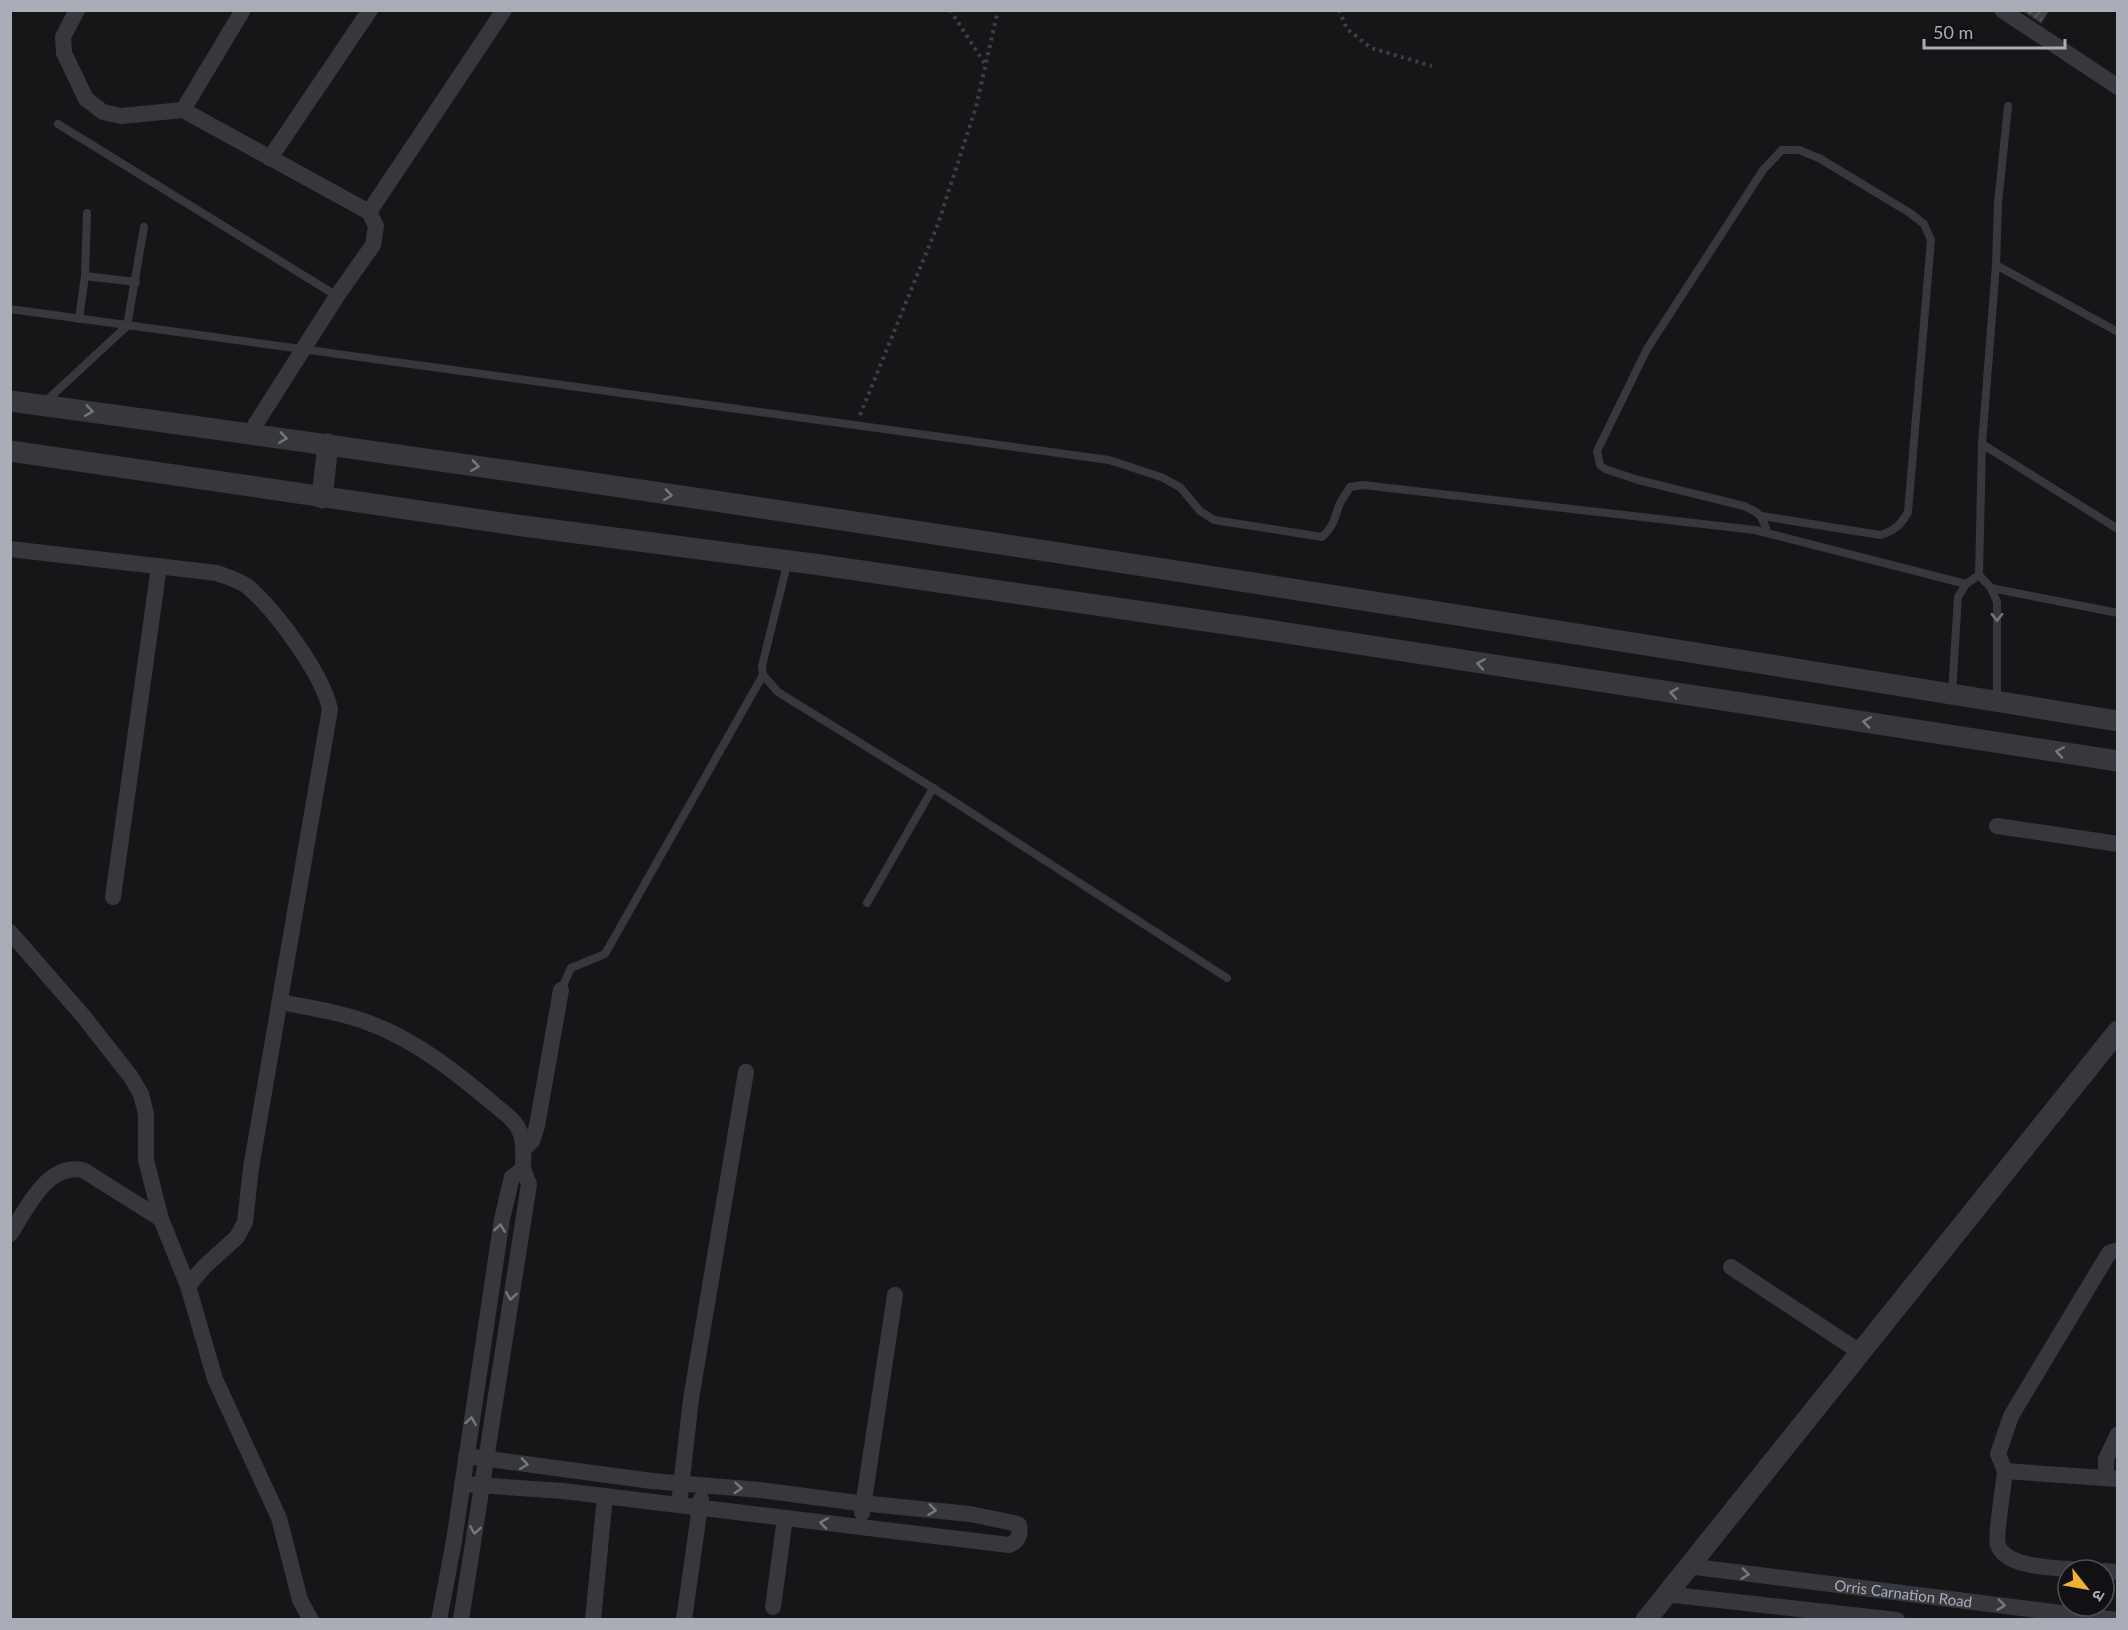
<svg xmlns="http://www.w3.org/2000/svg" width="2128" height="1630" viewBox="0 0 2128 1630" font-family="Lato,'Noto Sans Devanagari',sans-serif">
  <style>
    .building { fill: url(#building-hatch); stroke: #303034; stroke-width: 1.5 }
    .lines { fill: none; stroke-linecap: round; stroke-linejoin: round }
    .path { stroke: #3d3f44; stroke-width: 4; stroke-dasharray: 3 4.5; stroke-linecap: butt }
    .service { stroke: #37383d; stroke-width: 8 }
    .minor { stroke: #37383d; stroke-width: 16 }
    .tertiary { stroke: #37383d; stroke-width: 21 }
    .oneway { stroke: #757881 }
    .labels { text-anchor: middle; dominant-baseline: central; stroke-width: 5; stroke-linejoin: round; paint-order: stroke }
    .street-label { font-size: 15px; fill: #a8adb8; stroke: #111113 }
  </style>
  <defs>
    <pattern id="building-hatch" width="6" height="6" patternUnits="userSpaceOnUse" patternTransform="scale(1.5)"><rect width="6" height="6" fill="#404145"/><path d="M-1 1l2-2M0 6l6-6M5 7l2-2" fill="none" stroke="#595a5e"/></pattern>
  </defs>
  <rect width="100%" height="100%" fill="#161618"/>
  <polygon class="building" points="2022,10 2049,10 2041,23"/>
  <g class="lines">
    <g class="path">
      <polyline points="950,10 985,64"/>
      <polyline points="1339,10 1347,29 1371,48 1432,66"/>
      <polyline points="860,415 938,224 976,107 998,10"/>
    </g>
    <g class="service">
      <polyline points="58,124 337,296"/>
      <polyline points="1996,265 2118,332"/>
      <polyline points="85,276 136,282"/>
      <path d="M10 309 1109 460 1161 477 1180 487 1200 511 1214 520 1310 535 1322 537C1335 525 1334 518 1340 503 1343 498 1347 492 1350 487L1363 485 1755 530 1966 584"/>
      <polyline points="79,319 85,276 87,213"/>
      <polyline points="45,402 127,326 144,227"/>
      <polyline points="1982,444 2118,529"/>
      <path d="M1762 516 1880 535C1894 531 1901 525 1908 512L1931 240 1924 224 1910 213 1819 158 1799 150H1782L1763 170 1647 349 1597 451 1600 465 1605 469 1638 480 1744 506C1760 513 1762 515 1767 532"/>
      <polyline points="788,561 762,666 763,675 778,692 933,788 1227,978"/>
      <polyline points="1979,575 1982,444 1996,265 1998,204 2008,106"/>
      <polyline points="1991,588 2118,613"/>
      <polyline points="1952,694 1958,597 1966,584 1979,575 1991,588 1997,602 1997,700"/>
      <polyline points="867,903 933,788"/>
      <polyline points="561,990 571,968 605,954 763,675"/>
    </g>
    <g class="minor">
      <polyline points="77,10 63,37 64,53 86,99 103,112 121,116 183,110 369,212 376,226 373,245 337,296 250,433"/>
      <polyline points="2002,10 2118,87"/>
      <polyline points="183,110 243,10"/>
      <polyline points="270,158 370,10"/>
      <polyline points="369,212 504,10"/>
      <path d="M10 549 217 573C227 577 239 580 247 586 276 611 322 673 330 709L251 1168 245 1222 237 1237 204 1267 188 1286"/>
      <polyline points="1997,826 2118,844"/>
      <polyline points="113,897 159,566"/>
      <polyline points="10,932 84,1017 131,1077 141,1094 146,1114 146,1160 161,1219 188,1286 215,1379 279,1518 300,1600 311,1620"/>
      <path d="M280 1002C310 1008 340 1012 369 1023 416 1040 458 1074 496 1106 503 1112 514 1119 518 1128 525 1140 523 1156 523 1169"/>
      <polyline points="524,1149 532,1141 537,1126 561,990"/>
      <path d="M10 1234C27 1209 46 1163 83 1170L161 1219"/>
      <polyline points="2118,1250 2109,1253 2011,1416 1998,1454 2005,1471 2118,1479"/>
      <polyline points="1731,1267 1860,1352"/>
      <path d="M2005 1471C2004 1483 1995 1537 1998 1545 2006 1570 2065 1568 2087 1570"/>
      <polyline points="2106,1478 2106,1459 2118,1434"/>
      <path d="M462 1484 563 1491 1009 1545C1018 1542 1021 1535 1019 1525L1014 1523 970 1514 851 1502 760 1490 652 1481 466 1456"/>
      <polyline points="679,1505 691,1399 746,1072"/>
      <polyline points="862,1513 895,1295"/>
      <path id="s1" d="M1687 1566 2117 1620"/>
      <polyline points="2104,1571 2118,1572"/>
      <polyline points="1665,1594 1897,1620"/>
      <polyline points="773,1607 785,1518"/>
      <polyline points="439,1620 454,1541 502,1219 512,1177 523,1169 529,1184 461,1620"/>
      <polyline points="593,1620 605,1496"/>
      <polyline points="684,1620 701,1499"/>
    </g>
    <g class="tertiary">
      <path d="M10 401C715 496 1416 607 2118 721"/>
      <polyline points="10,451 516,525 821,565 1261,629 2118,761"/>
      <polyline points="322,498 328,444"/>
      <polyline points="1646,1620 2118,1031"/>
    </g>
  </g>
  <defs><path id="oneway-chevron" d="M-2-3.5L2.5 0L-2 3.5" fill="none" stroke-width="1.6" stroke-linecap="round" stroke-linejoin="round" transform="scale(1.5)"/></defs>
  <g class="oneway">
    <use href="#oneway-chevron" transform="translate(89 411) rotate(8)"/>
    <use href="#oneway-chevron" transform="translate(283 438) rotate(8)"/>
    <use href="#oneway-chevron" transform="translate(475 466) rotate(8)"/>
    <use href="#oneway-chevron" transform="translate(668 495) rotate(8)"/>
    <use href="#oneway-chevron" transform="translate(1997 617) rotate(90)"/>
    <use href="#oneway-chevron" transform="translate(1481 664) rotate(-171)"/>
    <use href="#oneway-chevron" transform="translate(1674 693) rotate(-171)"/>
    <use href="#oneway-chevron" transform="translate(1867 722) rotate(-171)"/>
    <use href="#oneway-chevron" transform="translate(2060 752) rotate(-171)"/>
    <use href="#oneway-chevron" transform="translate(500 1228) rotate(-81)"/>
    <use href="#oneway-chevron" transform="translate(511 1296) rotate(99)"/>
    <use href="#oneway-chevron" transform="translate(471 1421) rotate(-81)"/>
    <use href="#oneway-chevron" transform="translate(524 1464) rotate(8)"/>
    <use href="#oneway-chevron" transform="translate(738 1488) rotate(4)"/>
    <use href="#oneway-chevron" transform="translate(932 1510) rotate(7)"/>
    <use href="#oneway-chevron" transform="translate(824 1523) rotate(-172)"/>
    <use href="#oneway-chevron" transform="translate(475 1530) rotate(99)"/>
    <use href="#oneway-chevron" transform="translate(1745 1574) rotate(7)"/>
    <use href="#oneway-chevron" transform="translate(2001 1605) rotate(7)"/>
  </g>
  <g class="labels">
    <g class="street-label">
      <text stroke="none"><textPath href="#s1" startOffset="218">Orris Carnation Road</textPath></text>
    </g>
  </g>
  <rect width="2128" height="1630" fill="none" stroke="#a8adb8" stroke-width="24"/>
  <g transform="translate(2086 1588) rotate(121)"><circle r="28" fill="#111113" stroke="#4d4f55" stroke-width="1.5"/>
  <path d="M0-4.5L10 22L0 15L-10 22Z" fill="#f2b134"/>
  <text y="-9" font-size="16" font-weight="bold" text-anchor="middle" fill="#a8adb8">उ</text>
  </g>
  <path d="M1924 39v9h141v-9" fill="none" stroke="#a8adb8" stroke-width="3"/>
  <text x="1933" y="39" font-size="18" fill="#a8adb8" stroke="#111113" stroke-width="4.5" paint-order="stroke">50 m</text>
</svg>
